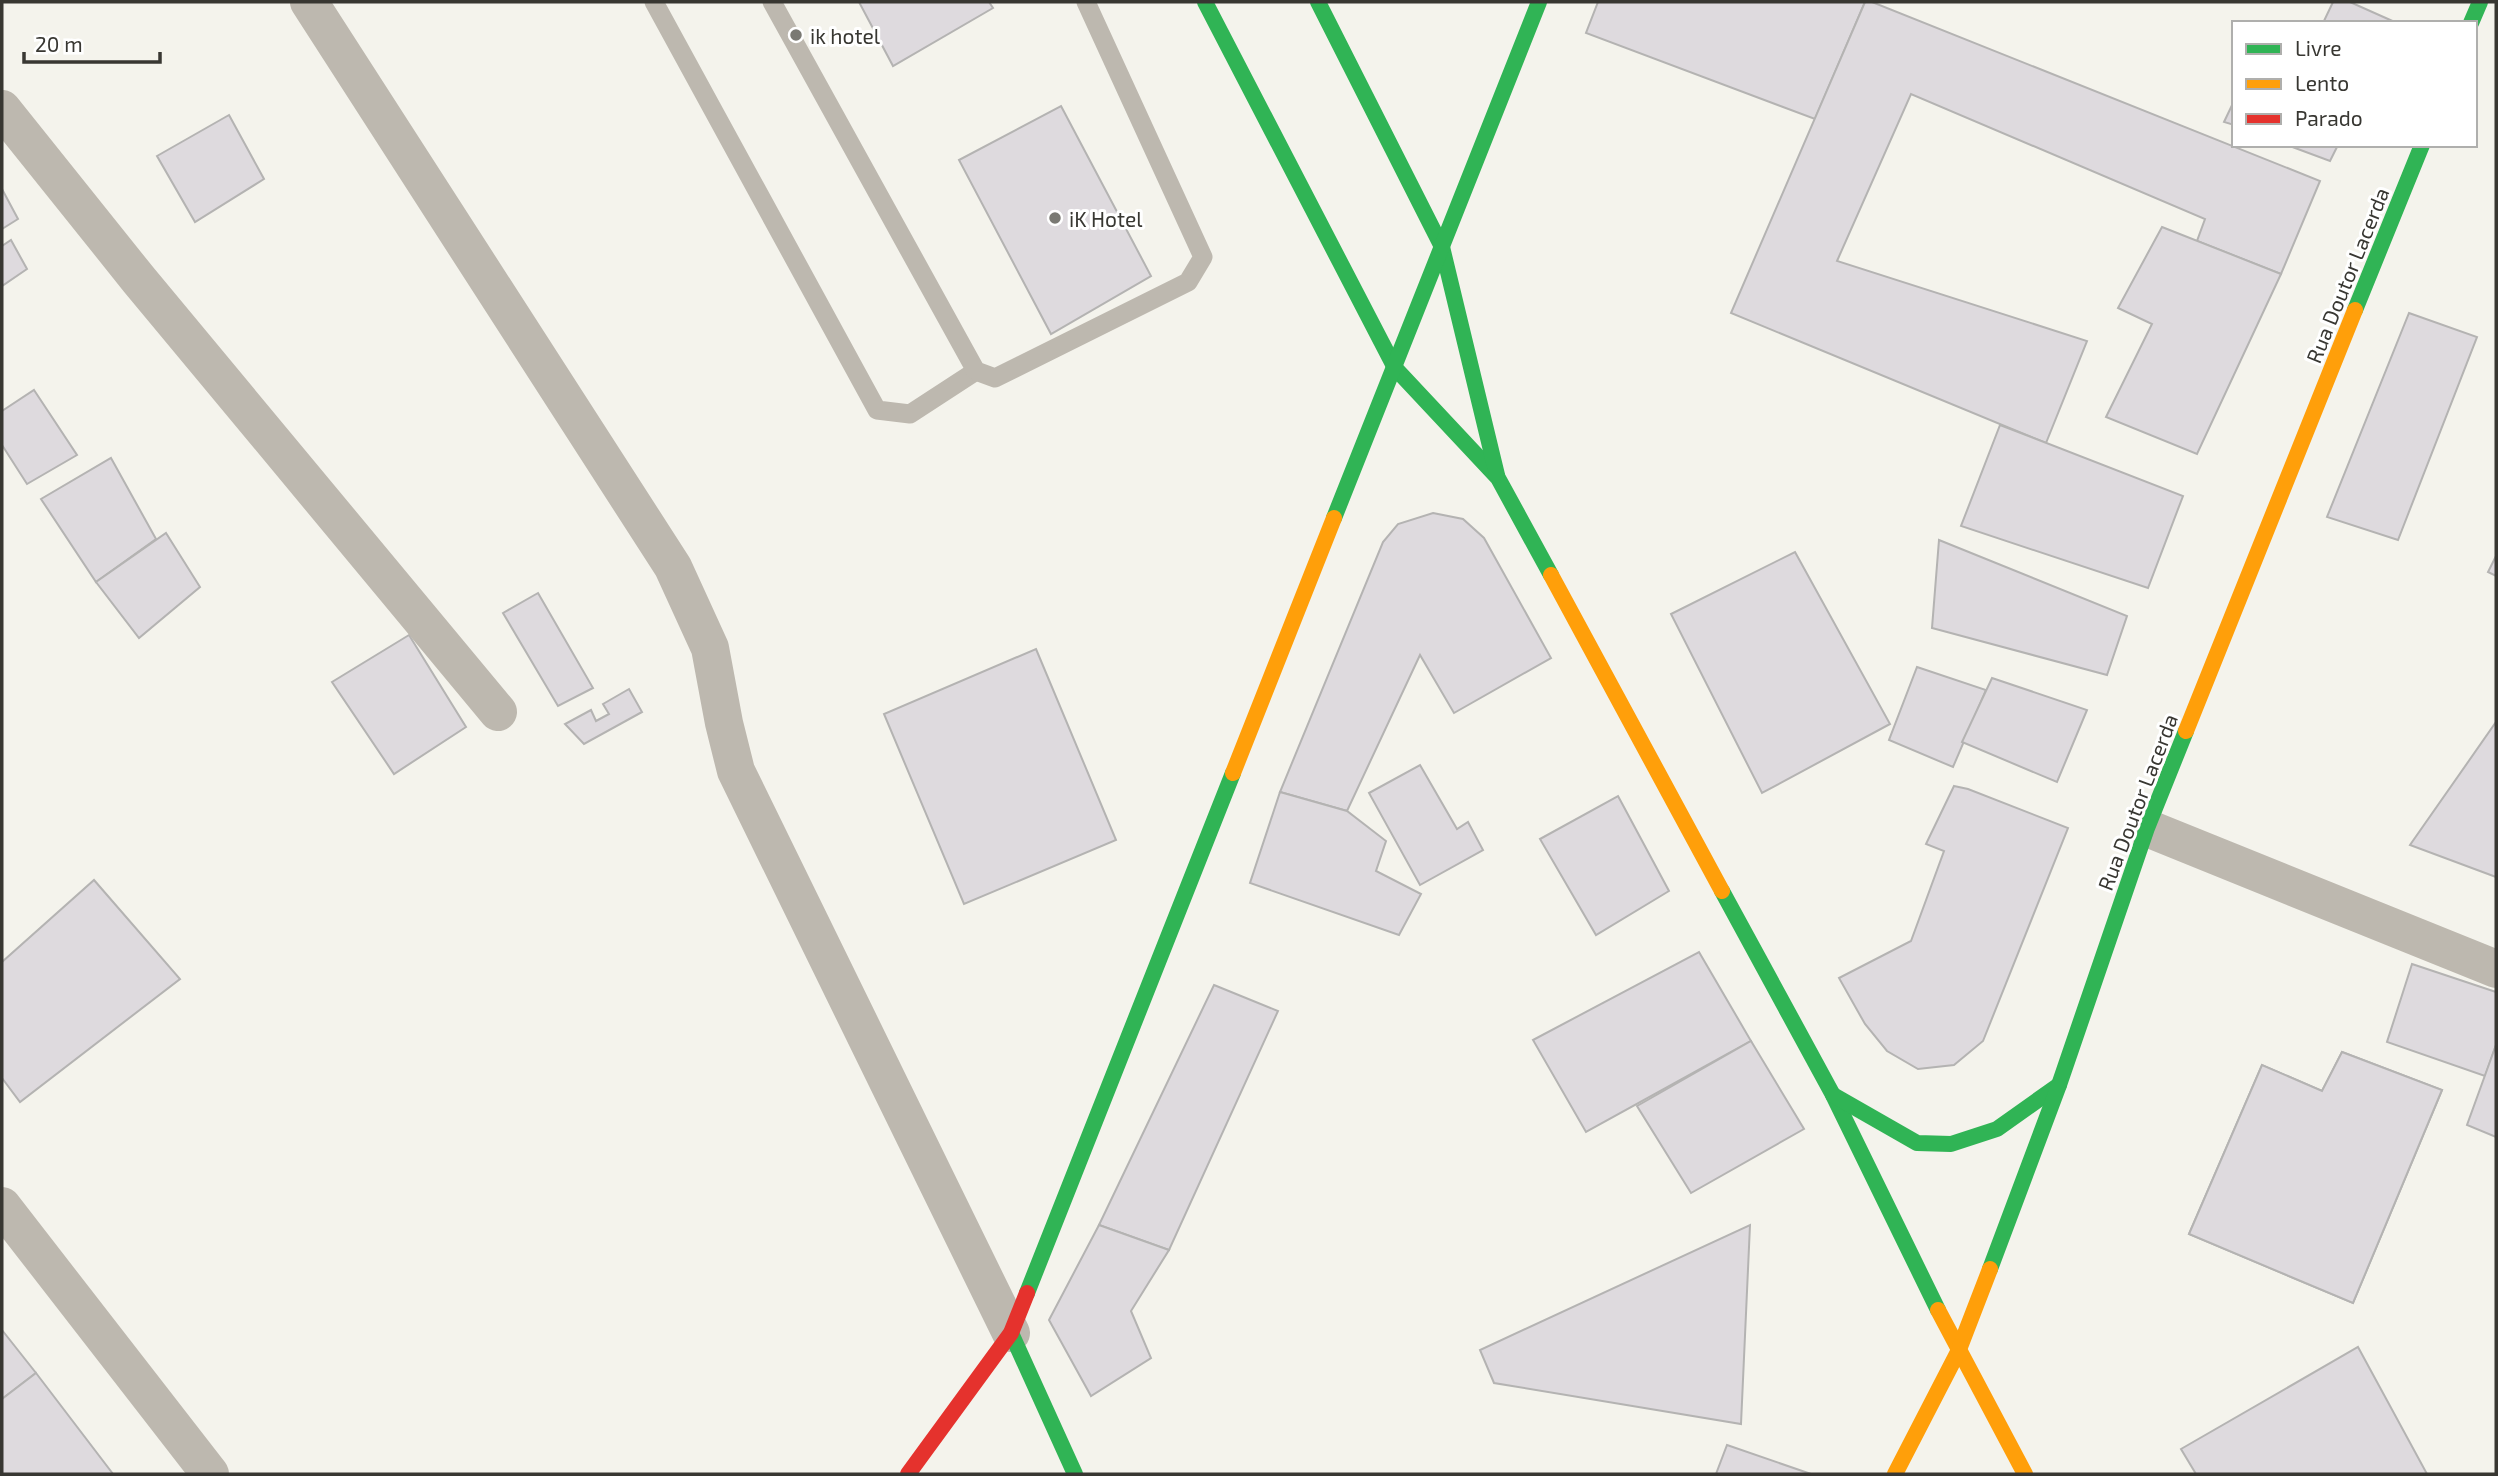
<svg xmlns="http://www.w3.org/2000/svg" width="2498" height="1476" viewBox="0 0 2498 1476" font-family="'Exo 2',sans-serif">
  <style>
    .building { fill: #dedade; stroke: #b4b3b2; stroke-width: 2; fill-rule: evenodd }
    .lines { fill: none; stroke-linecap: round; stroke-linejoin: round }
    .lane { stroke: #bdb8af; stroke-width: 19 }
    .street { stroke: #bdb8af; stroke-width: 38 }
    .fast { stroke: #30b455; stroke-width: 16 }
    .slow { stroke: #ff9f0a; stroke-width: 16 }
    .jam { stroke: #e5322d; stroke-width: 16 }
    .poi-dot { fill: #7a7973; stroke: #fff; stroke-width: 2.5 }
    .labels { text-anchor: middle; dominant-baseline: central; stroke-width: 6; stroke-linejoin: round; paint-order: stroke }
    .poi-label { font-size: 21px; fill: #383732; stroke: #fff; text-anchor: start }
    .street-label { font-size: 21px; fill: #383732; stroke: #fff }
  </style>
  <rect width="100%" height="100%" fill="#f4f3ec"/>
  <g class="building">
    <polygon points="859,2 989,2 993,8 893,66"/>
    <polygon points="1598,2 1865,2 1815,119 1586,33"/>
    <polygon points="1865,2 1872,2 2320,181 2281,274 2197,241 2205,219 1911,94 1837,261 2087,341 2046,443 1731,313"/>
    <polygon points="2333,2 2350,2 2397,23 2323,23"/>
    <polygon points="2234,101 2234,125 2224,122"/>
    <polygon points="1061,106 1151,276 1051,334 959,160"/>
    <polygon points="229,115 264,179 195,222 157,156"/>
    <polygon points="2287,145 2338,145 2330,161"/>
    <polygon points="2,189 18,219 2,229"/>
    <polygon points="2162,227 2281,274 2197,454 2106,417 2152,324 2118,308"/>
    <polygon points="11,240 27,269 2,286 2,246"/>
    <polygon points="2409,313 2477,337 2398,540 2327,517"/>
    <polygon points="34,390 77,455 27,484 2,445 2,411"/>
    <polygon points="2000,425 2183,496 2148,588 1961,526"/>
    <polygon points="111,458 156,539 96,582 41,499"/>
    <polygon points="1433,513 1463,519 1484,538 1551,658 1454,713 1420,655 1347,811 1280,792 1383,542 1398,524"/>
    <polygon points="166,533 200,587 139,638 96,582"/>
    <polygon points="1939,540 2127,616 2107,675 1932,628"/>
    <polygon points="1795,552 1890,724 1762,793 1671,614"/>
    <polygon points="2496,556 2496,576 2488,572"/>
    <polygon points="538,593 593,688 558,706 503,613"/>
    <polygon points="409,635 466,727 394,774 332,682"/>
    <polygon points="1036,649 1116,840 964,904 884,714"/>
    <polygon points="1917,667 1986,690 1953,767 1889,740"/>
    <polygon points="1992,678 2087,710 2057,782 1962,742"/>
    <polygon points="629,689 642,712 584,744 565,724 591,710 596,721 609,714 603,704"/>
    <polygon points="2496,722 2496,877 2410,845"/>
    <polygon points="1420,765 1457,829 1468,822 1483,850 1420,885 1369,793"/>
    <polygon points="1954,786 1968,789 2068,828 1983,1041 1954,1065 1918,1069 1887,1051 1865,1024 1839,978 1911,941 1944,851 1926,844"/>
    <polygon points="1280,792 1347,811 1386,841 1376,871 1421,894 1399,935 1250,883"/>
    <polygon points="1618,796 1669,891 1596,935 1540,839"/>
    <polygon points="94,880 180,979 20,1102 2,1078 2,962"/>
    <polygon points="1699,952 1751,1041 1586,1132 1533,1040"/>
    <polygon points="2412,964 2496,992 2496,1045 2485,1076 2387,1042"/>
    <polygon points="1214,985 1278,1011 1169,1250 1099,1225"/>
    <polygon points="1751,1041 1804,1129 1691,1193 1637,1106"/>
    <polygon points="2496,1045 2496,1137 2467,1125"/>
    <path d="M2342 1052 2442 1090 2353 1303 2189 1234 2262 1065 2322 1091ZM2313 1134 2348 1149 2314 1222 2277 1212Z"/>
    <polygon points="2342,1052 2442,1090 2353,1303 2189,1234 2262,1065 2322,1091"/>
    <polygon points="1099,1225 1169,1250 1131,1311 1151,1358 1091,1396 1049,1320"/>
    <polygon points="1750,1225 1741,1424 1494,1383 1480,1350"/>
    <polygon points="2,1330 36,1373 2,1399"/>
    <polygon points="2358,1347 2427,1474 2196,1474 2181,1449"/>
    <polygon points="36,1373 113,1474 2,1474 2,1399"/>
    <polygon points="1727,1445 1811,1474 1716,1474"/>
  </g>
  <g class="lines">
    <g class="lane">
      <polyline points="654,2 877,410 910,414 976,371"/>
      <polyline points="772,2 976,371 995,378 1188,282 1203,257 1086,2"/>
    </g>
    <g class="street">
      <polyline points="309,2 673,567 710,648 724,723 736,771 1011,1333"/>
      <polyline points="2,109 139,280 498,712"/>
      <polyline points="2147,828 2496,969"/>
      <polyline points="2,1206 210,1474"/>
    </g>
    <g class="fast">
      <polyline points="1205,2 1395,368 1498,478 1551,575"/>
      <polyline points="1318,2 1442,247 1497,475"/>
      <polyline points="2471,23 2480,2"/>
      <polyline points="2355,310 2422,145"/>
      <polyline points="1334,518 1539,2"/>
      <polyline points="1722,891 1833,1095 1938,1310"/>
      <polyline points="1833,1095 1917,1143 1951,1144 1997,1129 2059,1085"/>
      <polyline points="1990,1269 2059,1085 2147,828 2186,731"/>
      <polyline points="1027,1293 1233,773"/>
      <polyline points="1011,1333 1075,1474"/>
    </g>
    <g class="slow">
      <polyline points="1551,575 1722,891"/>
      <polyline points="2186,731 2355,310"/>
      <polyline points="1233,773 1334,518"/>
      <polyline points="1938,1310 2025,1474"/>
      <polyline points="1895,1474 1958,1352 1990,1269"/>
    </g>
    <polyline class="jam" points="908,1474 1011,1333 1027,1293"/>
  </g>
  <g class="poi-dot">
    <circle cx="796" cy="35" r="7"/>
    <circle cx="1055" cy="218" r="7"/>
  </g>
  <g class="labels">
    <g class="poi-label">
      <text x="810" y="35">ik hotel</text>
      <text x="1069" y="218">iK Hotel</text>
    </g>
    <g class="street-label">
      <text transform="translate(2347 275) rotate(-68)">Rua Doutor Lacerda</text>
      <text transform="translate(2137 802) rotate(-69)">Rua Doutor Lacerda</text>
    </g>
  </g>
  <rect width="2498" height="1476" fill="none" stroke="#383732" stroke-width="7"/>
  <rect x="2232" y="21" width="245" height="126" fill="#ffffff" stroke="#afafad" stroke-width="2"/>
  <rect x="2246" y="44" width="35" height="10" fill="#30b455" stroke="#afafad" stroke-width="2"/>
  <text x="2295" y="56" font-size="21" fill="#383732">Livre</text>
  <rect x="2246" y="79" width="35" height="10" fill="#ff9f0a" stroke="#afafad" stroke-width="2"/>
  <text x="2295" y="91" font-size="21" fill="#383732">Lento</text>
  <rect x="2246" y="114" width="35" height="10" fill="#e5322d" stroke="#afafad" stroke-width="2"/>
  <text x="2295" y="126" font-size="21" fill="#383732">Parado</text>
  <path d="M24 52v10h136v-10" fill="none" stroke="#383732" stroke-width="3.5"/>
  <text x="35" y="52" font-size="21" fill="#383732" stroke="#ffffff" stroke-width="5" paint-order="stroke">20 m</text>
</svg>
